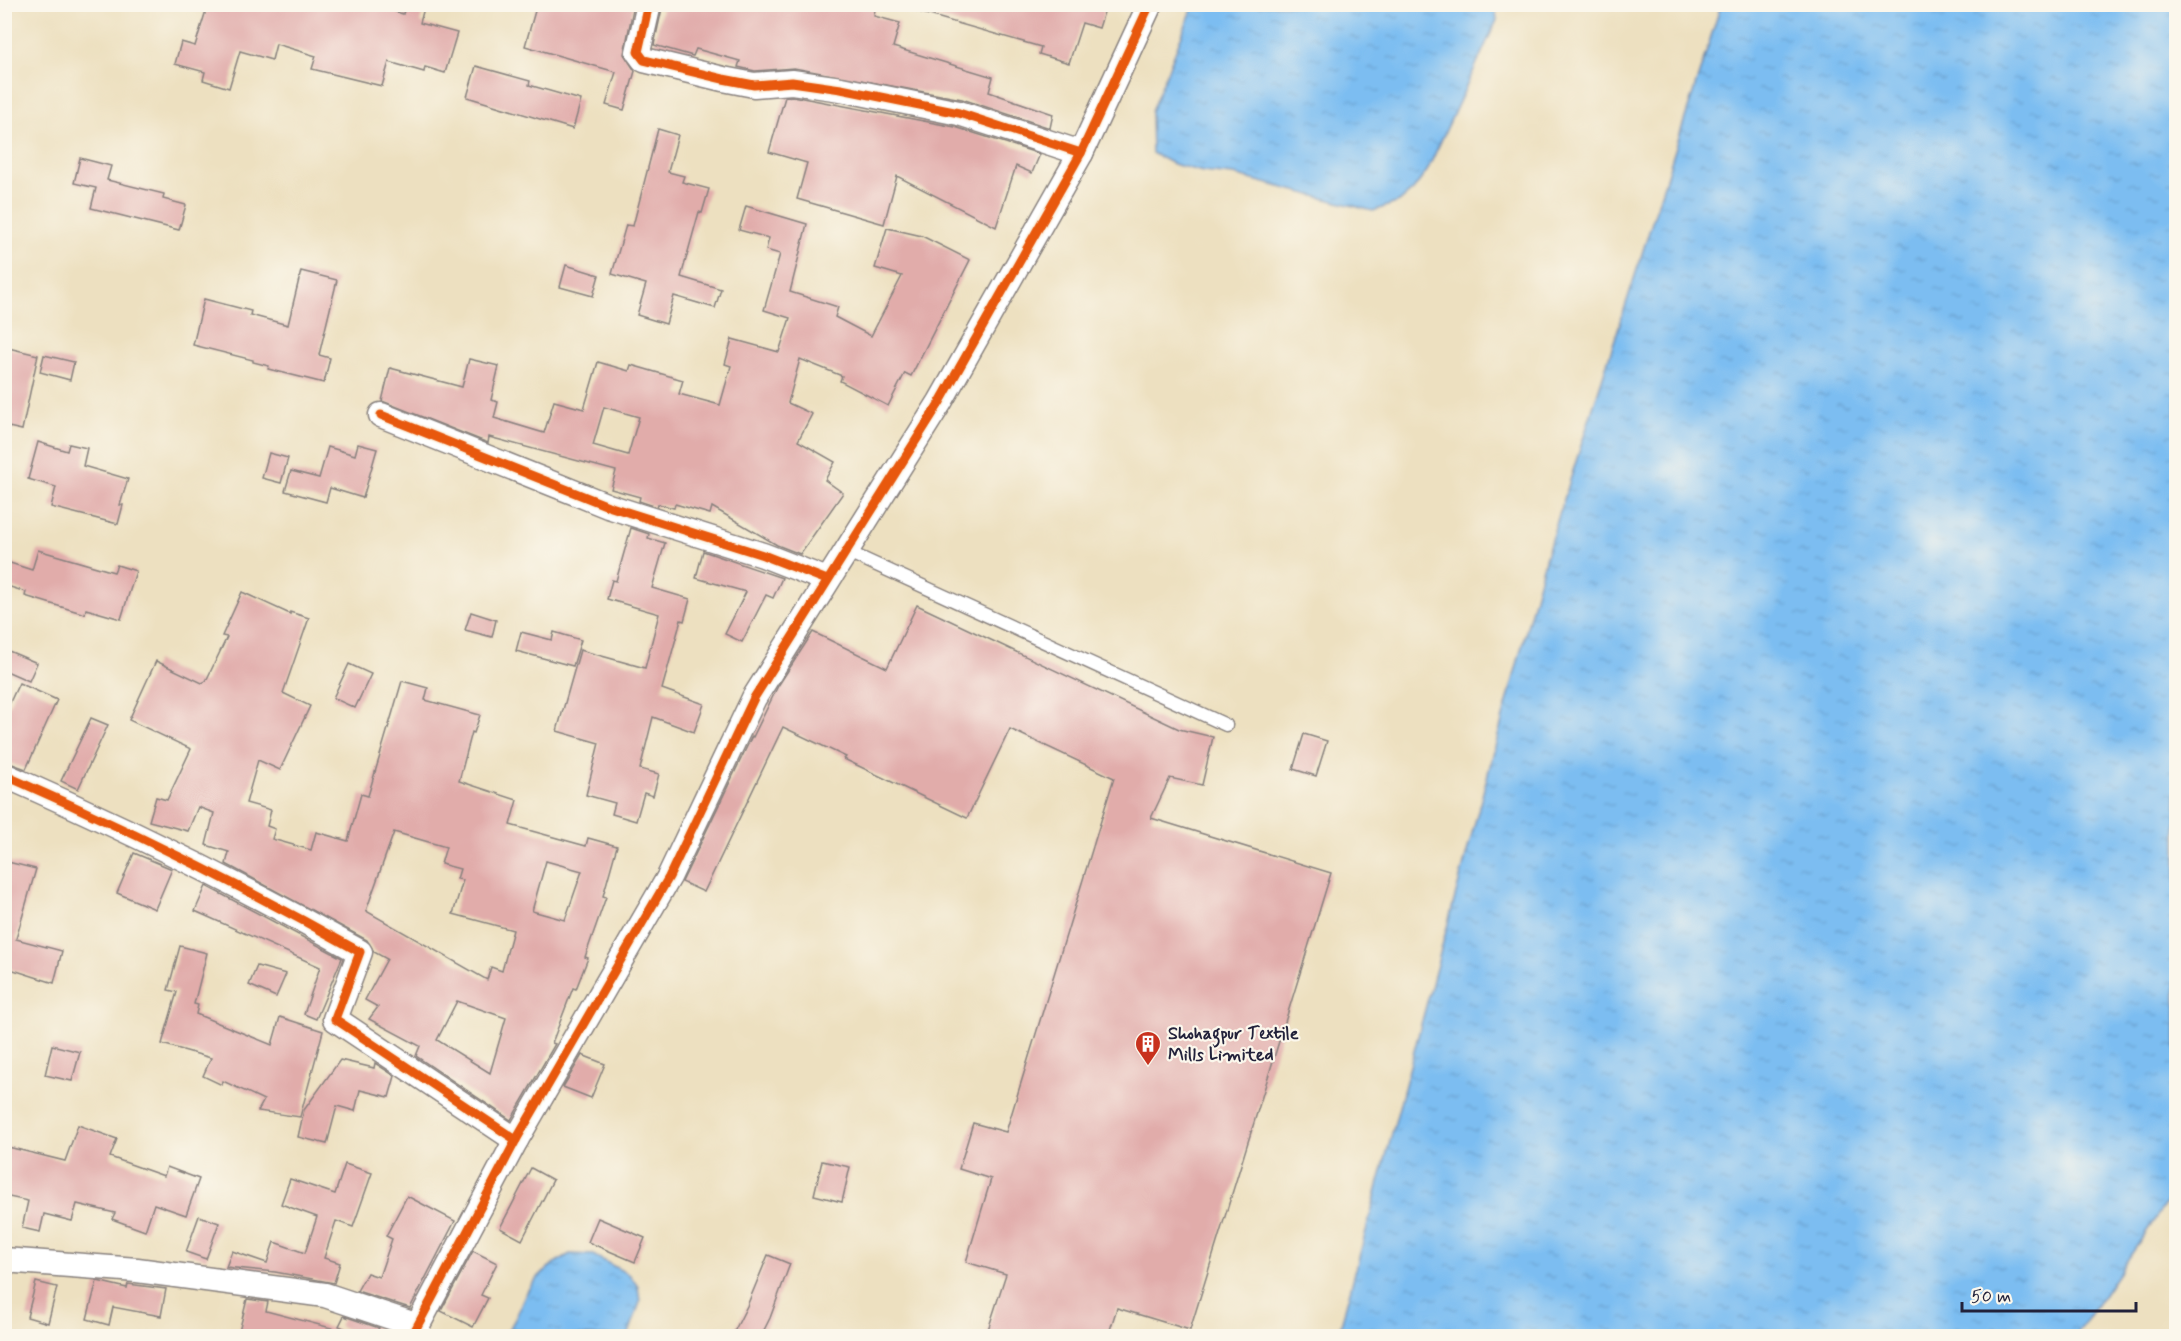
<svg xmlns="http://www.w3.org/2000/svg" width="2181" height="1341" viewBox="0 0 2181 1341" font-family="Mynerve,sans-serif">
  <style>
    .water { fill: url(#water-ripples); stroke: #4f7096; stroke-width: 1.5 }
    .building { fill: #e1acaa; fill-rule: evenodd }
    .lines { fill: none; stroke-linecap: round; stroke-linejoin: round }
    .service-casing { stroke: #88817e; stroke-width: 15 }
    .minor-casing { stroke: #88817e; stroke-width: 27 }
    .service { stroke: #fff; stroke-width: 12 }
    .minor { stroke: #fff; stroke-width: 24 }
    .cycleway-casing { stroke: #fbf7ec; stroke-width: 13 }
    .cycleway { stroke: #e8590c; stroke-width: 9 }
    .labels { text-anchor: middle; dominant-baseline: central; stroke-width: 4.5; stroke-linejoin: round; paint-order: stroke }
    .poi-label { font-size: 18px; font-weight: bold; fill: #22223b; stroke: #fbf7ec; text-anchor: start }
  </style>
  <defs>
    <pattern id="water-ripples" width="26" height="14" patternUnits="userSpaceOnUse" patternTransform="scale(1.5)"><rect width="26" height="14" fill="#7cbdf1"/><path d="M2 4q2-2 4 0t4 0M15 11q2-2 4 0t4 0" fill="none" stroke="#6ba2d0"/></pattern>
  </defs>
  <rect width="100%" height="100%" fill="#fbf7ec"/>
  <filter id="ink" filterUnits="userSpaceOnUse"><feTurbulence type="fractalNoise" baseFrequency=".0167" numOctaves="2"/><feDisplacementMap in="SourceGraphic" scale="12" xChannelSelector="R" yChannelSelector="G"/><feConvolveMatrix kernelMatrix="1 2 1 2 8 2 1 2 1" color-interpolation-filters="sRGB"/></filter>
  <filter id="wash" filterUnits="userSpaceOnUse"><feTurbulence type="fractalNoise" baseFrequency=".008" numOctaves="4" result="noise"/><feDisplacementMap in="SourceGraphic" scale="24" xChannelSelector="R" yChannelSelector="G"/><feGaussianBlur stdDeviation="1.35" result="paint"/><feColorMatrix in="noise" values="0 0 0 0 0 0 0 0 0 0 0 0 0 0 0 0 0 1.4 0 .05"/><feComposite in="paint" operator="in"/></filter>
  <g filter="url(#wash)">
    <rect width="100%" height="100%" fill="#ede0c0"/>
    <g class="water">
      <polygon points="1194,5 1495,5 1497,20 1427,171 1413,190 1399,202 1373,211 1234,175 1203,172 1173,164 1152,153 1151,112"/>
      <polygon points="1721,5 2176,5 2176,1188 2076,1336 1338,1336 1546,556"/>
      <path d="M570 1254 593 1255 630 1275 638 1287 640 1302 628 1336H503C517 1323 520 1302 530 1287 540 1273 555 1262 570 1254Z"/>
    </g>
    <g id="blocks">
      <g class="building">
        <polygon points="208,4 370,4 403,14 406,4 425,4 420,23 457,33 445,73 425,67 424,72 389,62 382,86 312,69 316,56 276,44 272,60 240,51 229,88 203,80 205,72 175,64 181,42 195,46"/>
        <polygon points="537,4 634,4 624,54 635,71 624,110 606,105 616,72 525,46"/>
        <polygon points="663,4 857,4 875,9 874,16 900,23 893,47 993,77 989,92 1053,114 1050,128 962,99 794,68 755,71 738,67 740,61 696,49 693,56 654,45"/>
        <polygon points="916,4 1094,4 1105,9 1099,28 1082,23 1069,63 1039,54 1041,47 915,11"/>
        <polygon points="476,66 530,81 529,85 581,100 573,129 467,97"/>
        <polygon points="792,96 955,127 1040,154 1032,173 1016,166 996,227 897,176 884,224 797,199 807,163 769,152 785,97"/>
        <polygon points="658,129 678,135 668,172 684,176 682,182 709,189 702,213 699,212 681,277 721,289 715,308 674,296 666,324 637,315 646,284 612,274 626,225 633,226"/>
        <polygon points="80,158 111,166 107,180 164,194 163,199 186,205 179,230 91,208 96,188 74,183"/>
        <path d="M746 206 807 224 790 292 838 307 835 317 871 336 902 276 875 268 887 228 922 236 970 260 911 376 905 373 888 406 840 381 842 376 800 359 788 403 812 414 798 441 835 462 825 480 843 493 800 554 777 545 712 507 710 514 675 504 674 508 658 504 657 507 639 501 640 497 611 489 616 471 489 437 488 443 382 401 390 368 462 387 469 359 499 366 491 400 498 402 494 418 544 433 554 401 584 409 598 362 629 371 631 365 683 380 679 394 720 405 731 366 725 364 732 339 779 352 790 318 764 310 780 254 766 250 769 238 739 230ZM604 407 639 417 628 455 593 445Z"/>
        <polygon points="566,265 599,275 593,296 560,287"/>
        <polygon points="301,271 337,280 319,355 330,358 324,383 268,369 269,366 253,362 253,360 193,345 204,299 251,311 250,315 288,325"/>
        <polygon points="4,347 38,355 22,430 4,426"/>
        <polygon points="44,355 74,362 70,380 40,372"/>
        <polygon points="38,442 67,451 69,444 87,448 83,466 128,479 120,505 123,505 118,524 51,507 56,487 28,479"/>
        <polygon points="358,444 377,449 363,498 330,488 326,502 285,491 291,471 319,478 328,447 355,455"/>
        <polygon points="269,453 288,458 281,483 262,478"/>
        <polygon points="631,528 649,534 648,538 665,543 652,588 690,599 684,621 681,620 662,689 704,704 694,732 653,717 640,769 659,774 653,796 644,793 636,821 612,814 615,803 586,795 599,743 557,731 580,650 645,668 659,614 607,599 612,580 616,581"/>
        <polygon points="38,550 114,572 117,565 136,571 121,619 86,609 85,614 25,596 26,592 4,585 4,561 32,570"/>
        <polygon points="703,551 782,578 773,598 766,595 742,642 725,634 746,592 696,578"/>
        <path d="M242 592 290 614V612L309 618 283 693 310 706 280 770 258 760 246 803 271 810 267 826 275 829 272 839 311 850 316 832 348 841 361 794 368 796 402 681 428 688 425 700 480 715 474 733 472 732 459 781 517 800 510 825 586 846 588 838 617 846 603 896 606 897 585 957 588 958 576 989 573 988 552 1043 555 1044 511 1120 416 1056 420 1046 369 1019 378 1007 365 1000 387 959 374 952 367 940 226 864 229 852 206 845 214 813 198 807 188 831 149 821 156 797 167 800 191 749 129 720 156 661 202 683 206 681 227 637 222 636ZM394 832 446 847 441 864 460 869 457 879 463 880 453 914 513 930 502 971 491 967 487 980 366 911ZM546 861 582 871 565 920 532 911ZM457 1001 506 1018 490 1073 437 1040Z"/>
        <polygon points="917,605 1179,729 1213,737 1202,785 1170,778 1151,818 1331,873 1190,1330 1117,1308 1108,1336 986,1336 1006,1274 966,1262 991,1179 959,1169 973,1123 1006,1132 1114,778 1010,729 967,818 844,759 846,757 783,727 704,892 682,882 752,736 753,737 778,686 813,632 887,668"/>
        <polygon points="471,612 496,620 492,637 465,630"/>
        <polygon points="521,632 552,640 554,632 581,640 573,666 516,651"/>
        <polygon points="4,649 37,663 29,681 4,670"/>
        <polygon points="349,664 371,674 355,708 333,698"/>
        <polygon points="19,683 57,700 26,769 4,761 4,715"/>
        <polygon points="91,718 108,725 78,789 61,781"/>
        <polygon points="1304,734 1327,741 1316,776 1293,769"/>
        <polygon points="134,853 172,869 155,909 117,893"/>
        <polygon points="4,861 36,869 16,939 62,951 54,983 4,967"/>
        <polygon points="206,886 342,958 316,1019 304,1014 320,967 195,911"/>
        <polygon points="180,946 207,953 194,1004 198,1005 196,1014 272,1045 280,1017 323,1031 300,1117 258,1111 264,1100 223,1081 222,1085 203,1076 211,1058 162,1044 177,992 168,990"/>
        <polygon points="257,966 286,974 276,997 249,985"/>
        <polygon points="52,1045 80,1052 72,1081 45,1075"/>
        <polygon points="582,1055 605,1064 591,1098 563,1087"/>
        <polygon points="340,1060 374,1068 375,1063 395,1076 389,1097 360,1090 355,1111 337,1106 327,1144 298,1137 304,1110"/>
        <polygon points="78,1125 117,1139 110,1157 164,1176 167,1167 199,1179 186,1215 154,1204 145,1231 112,1219 115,1213 77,1204 72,1221 44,1214 40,1232 22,1228 28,1201 4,1196 4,1146 65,1161"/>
        <polygon points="822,1161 850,1167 842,1202 814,1195"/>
        <polygon points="345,1164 372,1173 353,1227 336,1221 324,1258 340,1263 334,1283 275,1272 226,1267 232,1251 267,1263 274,1242 305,1253 317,1217 281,1204 290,1179 335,1194"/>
        <polygon points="531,1168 553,1180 522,1240 500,1228"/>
        <polygon points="407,1196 455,1221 410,1308 357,1291 367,1273 379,1277 392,1239 386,1236"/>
        <polygon points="199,1216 219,1223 206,1259 186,1252"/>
        <polygon points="598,1218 645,1238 635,1262 588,1242"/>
        <polygon points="473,1251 497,1263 481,1295 488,1298 473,1327 441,1311"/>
        <polygon points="768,1255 790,1264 770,1318 761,1336 732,1336 747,1306"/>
        <polygon points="97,1281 127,1288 128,1284 166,1289 161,1316 113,1307 109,1325 87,1319"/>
        <polygon points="36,1282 57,1287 48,1323 27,1317"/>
        <polygon points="247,1299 268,1302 266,1311 339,1330 339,1336 238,1336"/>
        <polygon points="344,1316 379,1328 374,1336 362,1336 339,1326"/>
      </g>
    </g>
  </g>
  <g filter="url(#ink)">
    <use href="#blocks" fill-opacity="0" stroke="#88817e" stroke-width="1.5"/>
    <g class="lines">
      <defs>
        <polyline id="service" points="846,551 1226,725"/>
        <g id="minor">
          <polyline points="649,4 638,52 644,60 723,79 754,85 792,82 841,89 959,113 1081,153"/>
          <polyline points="381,415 608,506 763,555 827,580"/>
          <path d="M4 775C125 828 245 887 360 952L335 1019 516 1140"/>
          <polyline points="4,1260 137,1270 325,1295 418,1326"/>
          <polyline points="412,1336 516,1140 669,877 754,698 940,402 1081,153 1150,4"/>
        </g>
      </defs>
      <use href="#service" class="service-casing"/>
      <use href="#minor" class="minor-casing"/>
      <use href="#service" class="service"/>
      <use href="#minor" class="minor"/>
      <defs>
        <g id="cycleway">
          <polyline points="649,4 638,52 644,60 723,79 754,85 792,82 841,89 959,113 1081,153"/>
          <polyline points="381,415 608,506 763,555 827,580"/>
          <path d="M4 775C125 828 245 887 360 952L335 1019 516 1140"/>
          <polyline points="412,1336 516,1140 669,877 754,698 940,402 1081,153 1150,4"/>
        </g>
      </defs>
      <use href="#cycleway" class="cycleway-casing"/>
      <use href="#cycleway" class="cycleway"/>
    </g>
  </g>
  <defs>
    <symbol id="building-pin" viewBox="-11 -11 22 30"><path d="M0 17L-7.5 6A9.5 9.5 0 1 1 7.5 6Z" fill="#c8321e" stroke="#fbf7ec"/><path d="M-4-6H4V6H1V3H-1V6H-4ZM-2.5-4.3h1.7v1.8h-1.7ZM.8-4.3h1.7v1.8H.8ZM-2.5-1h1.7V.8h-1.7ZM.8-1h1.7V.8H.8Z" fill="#fff"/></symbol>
  </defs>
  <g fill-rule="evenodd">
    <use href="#building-pin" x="1133" y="1029" width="30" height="40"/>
  </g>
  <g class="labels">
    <g class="poi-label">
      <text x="1168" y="1034">Shohagpur Textile<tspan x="1168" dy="21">Mills Limited</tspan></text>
    </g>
  </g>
  <rect width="2181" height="1341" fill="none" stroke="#fbf7ec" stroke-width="24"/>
  <path d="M1962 1302v9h174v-9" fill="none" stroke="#22223b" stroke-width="3"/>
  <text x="1971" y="1302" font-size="18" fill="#22223b" stroke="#fbf7ec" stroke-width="4.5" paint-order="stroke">50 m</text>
</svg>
